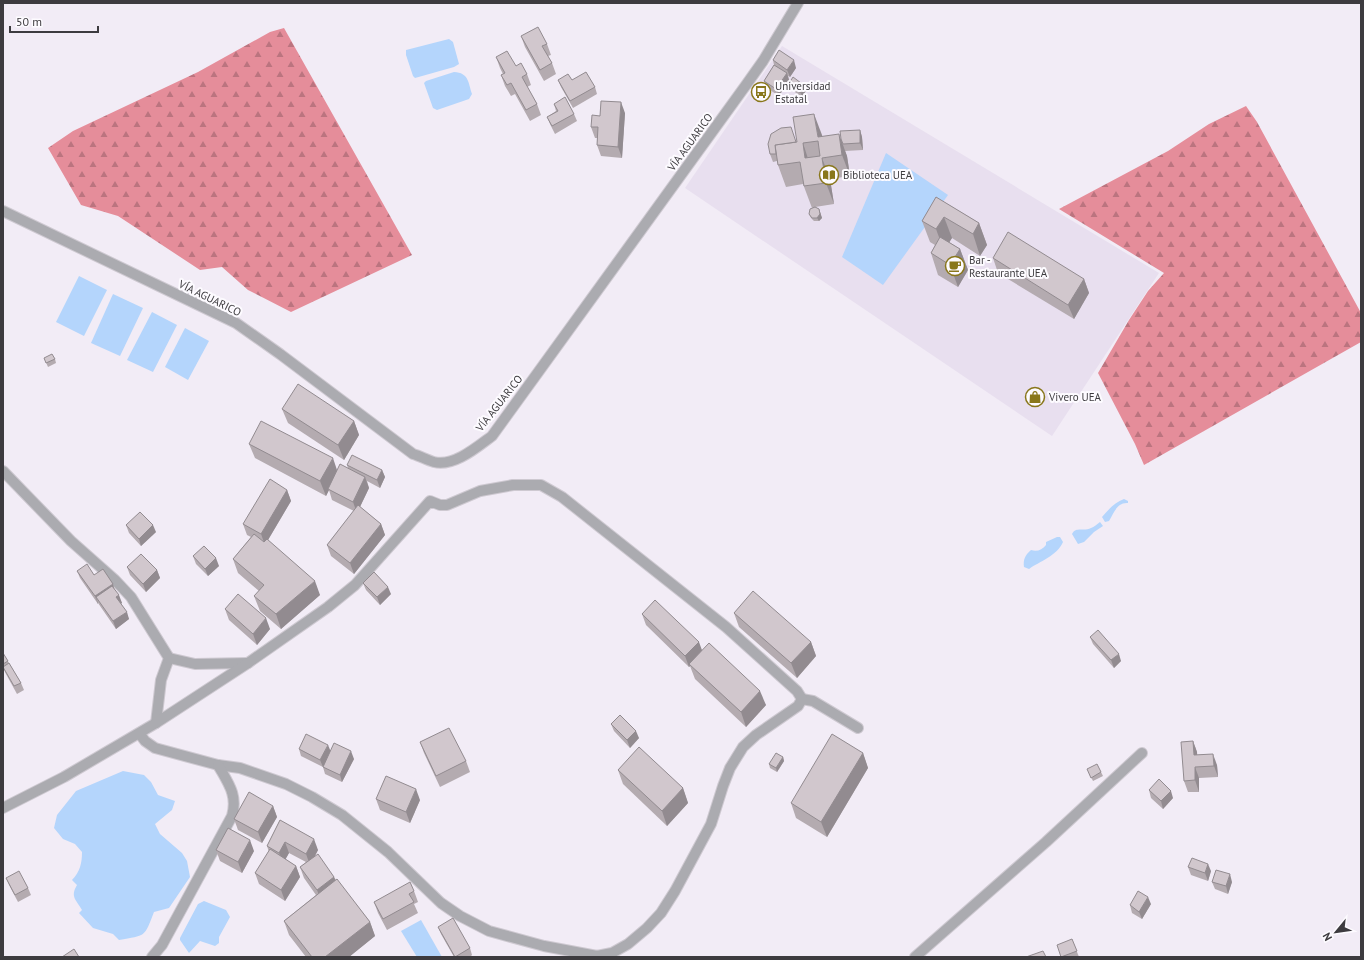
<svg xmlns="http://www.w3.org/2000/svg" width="1364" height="960" viewBox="0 0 1364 960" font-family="'PT Sans',sans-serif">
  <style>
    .built { fill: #e8dfef }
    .forest { fill: url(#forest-firs) }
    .water { fill: #b4d5fc }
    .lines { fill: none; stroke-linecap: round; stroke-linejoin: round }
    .minor-casing { stroke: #cec9d1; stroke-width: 12 }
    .tertiary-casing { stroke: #cec9d1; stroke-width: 12 }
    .minor { stroke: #ababb0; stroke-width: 10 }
    .tertiary { stroke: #ababb0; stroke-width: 10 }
    .wall { fill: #b4abb0 }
    .shaded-wall { fill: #928b90 }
    .building { fill: #d1c7cd; stroke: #928b90; fill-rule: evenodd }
    .labels { text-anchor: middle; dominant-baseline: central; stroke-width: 4; stroke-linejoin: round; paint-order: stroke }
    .poi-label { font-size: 11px; fill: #3d3b3f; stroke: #fdfbff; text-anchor: start }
    .street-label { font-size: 11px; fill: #3d3b3f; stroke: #fdfbff }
  </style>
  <defs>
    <pattern id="forest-firs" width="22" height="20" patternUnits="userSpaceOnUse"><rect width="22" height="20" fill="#e58d9a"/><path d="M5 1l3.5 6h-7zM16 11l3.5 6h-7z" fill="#bb747f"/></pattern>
  </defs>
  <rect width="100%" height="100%" fill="#f2ecf6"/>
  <polygon class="built" points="782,46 1159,273 1052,436 685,188"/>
  <g class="forest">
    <polygon points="284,28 412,255 291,312 248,290 222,267 200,270 118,216 81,205 48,148 73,131 198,72 270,32"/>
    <polygon points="1246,106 1257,122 1361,313 1361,342 1144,465 1135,444 1098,373 1129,320 1148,291 1164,273 1059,209 1168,151 1209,124"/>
  </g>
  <g class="water">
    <polygon points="449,39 453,42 459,64 454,67 415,78 413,76 406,55 406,50"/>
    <path d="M454 72C469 73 468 82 472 94L469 99 437 110 433 108 424 83 426 81Z"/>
    <polygon points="886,153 948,195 883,285 842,257"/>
    <polygon points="79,276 107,290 84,336 56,322"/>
    <polygon points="113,294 143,308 120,356 91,343"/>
    <polygon points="152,312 177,325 153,372 127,360"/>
    <polygon points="185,328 209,341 188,380 165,367"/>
    <path d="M1124 499 1128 501V503C1117 502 1114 513 1109 521L1105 522 1102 517C1108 510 1115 502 1124 499Z"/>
    <path d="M1100 522 1103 526 1094 532 1084 542 1078 544 1072 534C1076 526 1084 532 1091 528 1094 527 1097 524 1100 522Z"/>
    <path d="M1057 537H1060L1063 542C1057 556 1040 561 1029 569L1024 567C1023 560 1025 555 1031 550 1037 552 1042 550 1046 545V542Z"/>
    <path d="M123 771 144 775 151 782 158 795 175 801 172 810 155 824 160 834 182 853 187 861 190 877 169 908 154 912C144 938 146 935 119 940L113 934 93 928 79 913 82 910C76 899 70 897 77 885L72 880C80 872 82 863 82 852L75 844 63 839 54 828 57 815 76 791Z"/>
    <polygon points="204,901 226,910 230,917 219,937 219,943 215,946 200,941 189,953 180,940 180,938 198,904"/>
    <polygon points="421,920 442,957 417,957 401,931"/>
  </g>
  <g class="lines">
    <defs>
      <g id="minor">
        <polyline points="3,471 71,541 115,580 131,597 169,658 161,680 156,723"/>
        <polyline points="169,658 195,664 248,663"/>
        <polyline points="802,699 813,701 858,728"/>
        <polyline points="3,808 64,777 156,723 248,663 328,607 355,585 430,501 440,505 447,505 480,491 513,485 541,485 562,497 726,627 797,691 802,699 798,706 756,735 743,747 730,768 723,786 711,824 675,891 661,913 647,928 628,944 612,953 597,956 544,946 489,931 460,916 441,903 388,852 342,815 312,797 286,784 240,768 218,765 155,748 145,741 139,733"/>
        <path d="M152 957 162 945 232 816C238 795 228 783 218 765"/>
        <polyline points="915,957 1046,842 1142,753"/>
      </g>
      <path id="tertiary" d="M3 211 236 323 280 354 413 454C420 456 427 460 434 462 454 467 477 447 492 436L746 85 763 61 798 3"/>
    </defs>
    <use href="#minor" class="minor-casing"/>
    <use href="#tertiary" class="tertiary-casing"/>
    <use href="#minor" class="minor"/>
    <use href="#tertiary" class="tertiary"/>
  </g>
  <g class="wall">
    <polygon points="521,36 547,44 551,55 548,56 552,63 556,74 544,81 525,47"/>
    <polygon points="496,57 516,66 527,74 531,85 527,87 537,104 541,115 530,121 515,94 511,96 505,86 501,75 503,74 500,68"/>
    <polygon points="773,60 796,68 790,77 788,76 789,80 779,96 767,88 764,81 774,65"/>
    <polygon points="558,80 572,80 595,87 597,94 573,108 561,87"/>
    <polygon points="788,85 807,89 802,97 789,88"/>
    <polygon points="554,104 574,114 577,121 555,134 550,124 547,117 556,111"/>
    <polygon points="625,113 622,158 601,156 597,145 597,138 595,138 591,127 600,116"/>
    <polygon points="860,130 862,137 863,150 845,151 847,156 850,176 830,179 834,204 815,207 819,209 822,218 819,221 814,221 811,218 809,214 814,207 812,208 803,184 786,187 778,165 777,161 773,162 770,154 796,142 822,135 822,137 841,139"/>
    <polygon points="936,197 979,223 987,245 980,256 952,238 949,242 960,249 968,270 958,287 938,275 931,253 935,245 930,242 922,221"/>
    <polygon points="993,258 1084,279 1089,293 1074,319 998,273"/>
    <polygon points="44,358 55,359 56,363 48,367"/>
    <polygon points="282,409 354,421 359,435 344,460 288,423"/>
    <polygon points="249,444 337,471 348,468 347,465 382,470 385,477 380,488 367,481 369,488 360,507 381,524 385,535 354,574 331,556 327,545 354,511 332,500 329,490 326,496 255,458"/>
    <polygon points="287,490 291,501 268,540 320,595 281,629 260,611 254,596 259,591 238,573 233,559 251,537 247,535 243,524"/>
    <polygon points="126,525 156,532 141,546 129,533"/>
    <polygon points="193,556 219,566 208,576 196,564"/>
    <polygon points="127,567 157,570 160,578 146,592 130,575"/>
    <polygon points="77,571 94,575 114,589 122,603 121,603 129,619 116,629 98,603 98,604 80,578"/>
    <polygon points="363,583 391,594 380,605 366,590"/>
    <polygon points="225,609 270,629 257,645 229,620"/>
    <polygon points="734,613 811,642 816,656 797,678 739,627"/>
    <polygon points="642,614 702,650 766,705 746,727 695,679 690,666 689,667 646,625"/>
    <polygon points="1090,637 1121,661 1114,668 1093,644"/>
    <polygon points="3,653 21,683 24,690 17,694 6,674 3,668"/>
    <polygon points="611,724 639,738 630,748 614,731"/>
    <polygon points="1193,741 1197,752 1197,755 1217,765 1218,777 1199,778 1199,792 1188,792 1184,781"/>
    <polygon points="420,742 466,761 470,772 440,787 424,753"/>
    <polygon points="299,749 330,751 354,759 342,782 325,774 323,767 301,756"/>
    <polygon points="863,753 868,768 827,837 796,818 791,803"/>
    <polygon points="783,757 784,761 777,772 770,768 769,764"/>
    <polygon points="1087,769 1101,772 1103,776 1093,781"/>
    <polygon points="618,770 683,788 688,803 667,826 623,784"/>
    <polygon points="1149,790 1173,798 1163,809 1151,798"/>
    <polygon points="376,799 420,800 410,823 380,810"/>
    <polygon points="273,806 277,817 262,843 238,830 234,819"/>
    <polygon points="280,820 318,850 315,856 334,877 336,880 370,922 375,936 349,957 306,957 289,935 284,921 316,895 304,878 300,867 306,862 289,853 285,859 296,866 300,877 285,901 259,884 255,873 269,852 267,846"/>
    <polygon points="216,850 254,851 242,873 220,861"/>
    <polygon points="1188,867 1211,871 1208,881 1191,875"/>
    <polygon points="6,878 28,888 31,895 18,902 9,885"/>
    <polygon points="1212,882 1232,882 1228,894 1215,889"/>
    <polygon points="414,891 418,902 414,904 418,913 387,930 378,913 374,902"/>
    <polygon points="1151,904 1142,919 1132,913 1130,905"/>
    <polygon points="438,927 470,948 472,955 470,957 454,957 441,934"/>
    <polygon points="1072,939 1079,957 1061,957"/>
  </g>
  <g class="shaded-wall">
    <polygon points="794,60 796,68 790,77 787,70"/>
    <polygon points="787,73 789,80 779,96 776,89"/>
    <polygon points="805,86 807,89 802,97 801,93"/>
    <polygon points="621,102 625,113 622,158 618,147"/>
    <polygon points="814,114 822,135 826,159 818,137"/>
    <polygon points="860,130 862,137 863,150 860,143"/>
    <polygon points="839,134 847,156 850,176 842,155"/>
    <polygon points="803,143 810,165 805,158"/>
    <polygon points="822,158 830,179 834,204 826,183"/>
    <polygon points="819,209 822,218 819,221 817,218"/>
    <polygon points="944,217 952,238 944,251 936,229"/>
    <polygon points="979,223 987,245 980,256 973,234"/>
    <polygon points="960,249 968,270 958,287 950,265"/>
    <polygon points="1084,279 1089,293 1074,319 1068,305"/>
    <polygon points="354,421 359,435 344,460 338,445"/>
    <polygon points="333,458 338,473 328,489 329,490 326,496 320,481"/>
    <polygon points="382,470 385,477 380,488 377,480"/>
    <polygon points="365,477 369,488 357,513 353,502"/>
    <polygon points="287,490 291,501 265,545 261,534"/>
    <polygon points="381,524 385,535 354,574 350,563"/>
    <polygon points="153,525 156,532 141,546 139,539"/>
    <polygon points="216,558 219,566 208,576 205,569"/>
    <polygon points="157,570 160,578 146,592 143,584"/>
    <polygon points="315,581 320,595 281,629 276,614"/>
    <polygon points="113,584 115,591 96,597 98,603 98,604 95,596"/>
    <polygon points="388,587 391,594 380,605 377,597"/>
    <polygon points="119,595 122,603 119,605 116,597"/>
    <polygon points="127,612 129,619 116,629 113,621"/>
    <polygon points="266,618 270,629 257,645 253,634"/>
    <polygon points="699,642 703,653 689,664 690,666 689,667 685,656"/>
    <polygon points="811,642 816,656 797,678 791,663"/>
    <polygon points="1119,654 1121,661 1114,668 1111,660"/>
    <polygon points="760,691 766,705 746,727 741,712"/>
    <polygon points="636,731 639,738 630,748 627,740"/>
    <polygon points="1193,741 1197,752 1198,766 1194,755"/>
    <polygon points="328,745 331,752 323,767 320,760"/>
    <polygon points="351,751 354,759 342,782 340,775"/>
    <polygon points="863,753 868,768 827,837 821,822"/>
    <polygon points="1213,754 1217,765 1218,777 1214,766"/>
    <polygon points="783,757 784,761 777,772 776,768"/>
    <polygon points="1195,767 1199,778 1199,792 1195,780"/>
    <polygon points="683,788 688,803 667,826 662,811"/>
    <polygon points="416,789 420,800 410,823 406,812"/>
    <polygon points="1171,791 1173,798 1163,809 1161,801"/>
    <polygon points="273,806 277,817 262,843 258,832"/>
    <polygon points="314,839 318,850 310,865 306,854"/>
    <polygon points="250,840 254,851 242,873 238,862"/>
    <polygon points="285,842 289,853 283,864 279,853"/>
    <polygon points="1208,864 1211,871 1208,881 1205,873"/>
    <polygon points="296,866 300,877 285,901 281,890"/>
    <polygon points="1230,874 1232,882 1228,894 1226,886"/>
    <polygon points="334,877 338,888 321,901 317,890"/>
    <polygon points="1148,897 1151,904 1142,919 1139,912"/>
    <polygon points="370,922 375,936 349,957 325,957"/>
  </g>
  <g class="building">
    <polygon points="538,27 547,44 542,46 552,63 540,70 521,36"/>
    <polygon points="779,50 794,60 787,70 773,60"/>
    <polygon points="507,51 516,66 521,63 527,74 522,77 537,104 526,110 511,83 507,85 501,75 505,73 496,57"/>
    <polygon points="774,65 787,73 776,89 764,81"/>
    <polygon points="586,72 595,87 570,101 558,80 568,74 572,80"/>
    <polygon points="793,77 805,86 801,93 788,85"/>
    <polygon points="565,97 574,114 552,126 547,117 558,111 554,104"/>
    <polygon points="601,101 621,102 618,147 597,145 598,127 591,127 592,115 600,116"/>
    <path d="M814 114 818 137 839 134 842 155 822 158 826 183 804 186 800 162 778 165 775 145 797 142 793 117ZM818 141 820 156 805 158 803 143Z"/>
    <polygon points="791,127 796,142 775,145 776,154 770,154 768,144 771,134 781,128"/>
    <polygon points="860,130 860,143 843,144 841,139 840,131"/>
    <polygon points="936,197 979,223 973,234 944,217 936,229 922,221"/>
    <polygon points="815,207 819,209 820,214 817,218 812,218 809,214 810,209"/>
    <polygon points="1008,232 1084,279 1068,305 993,258"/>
    <polygon points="940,237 960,249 950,265 931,253"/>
    <polygon points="52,354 55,359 46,363 44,358"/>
    <polygon points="298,384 354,421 338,445 282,409"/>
    <polygon points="261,421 333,458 320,481 249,444"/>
    <polygon points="352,455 382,470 377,480 347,465"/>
    <polygon points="340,464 365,477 353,502 328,489"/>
    <polygon points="270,479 287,490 261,534 243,524"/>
    <polygon points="358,505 381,524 350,563 327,545"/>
    <polygon points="140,512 153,525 139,539 126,525"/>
    <polygon points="254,534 264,542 267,539 315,581 276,614 254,596 264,585 233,559"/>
    <polygon points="204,546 216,558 205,569 193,556"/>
    <polygon points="141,554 157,570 143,584 127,567"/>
    <polygon points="87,564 94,575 103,569 113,584 95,596 77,571"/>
    <polygon points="374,572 388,587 377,597 363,583"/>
    <polygon points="112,586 119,595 116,597 127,612 113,621 96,597"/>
    <polygon points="753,591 811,642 791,663 734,613"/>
    <polygon points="238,594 266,618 253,634 225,609"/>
    <polygon points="655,600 699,642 685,656 642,614"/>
    <polygon points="1098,630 1119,654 1111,660 1090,637"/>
    <polygon points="709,643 760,691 741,712 689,664"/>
    <polygon points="3,653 8,661 3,664"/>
    <polygon points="9,663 21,683 14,686 3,667"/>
    <polygon points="620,715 636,731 627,740 611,724"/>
    <polygon points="449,728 466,761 436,776 420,742"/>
    <polygon points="306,734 328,745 320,760 299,749"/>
    <polygon points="832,734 863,753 821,822 791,803"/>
    <polygon points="1193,741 1194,755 1213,754 1214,766 1195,767 1195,780 1184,781 1181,742"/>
    <polygon points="334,743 351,751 340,775 323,767"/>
    <polygon points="639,747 683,788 662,811 618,770"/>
    <polygon points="776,753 783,757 776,768 769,764"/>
    <polygon points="1097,764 1101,772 1091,778 1087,769"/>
    <polygon points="386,776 416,789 406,812 376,799"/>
    <polygon points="1159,779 1171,791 1161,801 1149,790"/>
    <polygon points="249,792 273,806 258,832 234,819"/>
    <polygon points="280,820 314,839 306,854 285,842 279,853 267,846"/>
    <polygon points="228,828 250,840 238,862 216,850"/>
    <polygon points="270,849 296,866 281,890 255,873"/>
    <polygon points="318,854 334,877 317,890 300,867"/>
    <polygon points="1192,858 1208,864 1205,873 1188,867"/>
    <polygon points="1216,870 1230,874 1226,886 1212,882"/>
    <polygon points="19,871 28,888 15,895 6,878"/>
    <polygon points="337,879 370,922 325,957 312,957 284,921"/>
    <polygon points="410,882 414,891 409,894 414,902 383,919 374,902"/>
    <polygon points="1138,891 1148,897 1139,912 1130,905"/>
    <polygon points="453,918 470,948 455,957 438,927"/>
    <polygon points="1072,939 1077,951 1061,957 1057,945"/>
    <polygon points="74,949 79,957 62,957"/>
    <polygon points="1043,951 1046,957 1026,957"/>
  </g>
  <defs>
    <symbol id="bus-ring" viewBox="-11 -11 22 22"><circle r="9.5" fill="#fdfbff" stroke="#89771b" stroke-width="1.5"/><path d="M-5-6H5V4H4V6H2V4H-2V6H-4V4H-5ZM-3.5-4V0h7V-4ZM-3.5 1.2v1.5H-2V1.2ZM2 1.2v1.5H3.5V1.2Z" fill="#89771b"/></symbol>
    <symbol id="library-ring" viewBox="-11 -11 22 22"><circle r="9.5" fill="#fdfbff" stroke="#89771b" stroke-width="1.5"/><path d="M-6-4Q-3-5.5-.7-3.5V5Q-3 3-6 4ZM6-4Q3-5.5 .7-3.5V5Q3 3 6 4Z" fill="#89771b"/></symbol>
    <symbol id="cafe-ring" viewBox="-11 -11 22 22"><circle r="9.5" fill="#fdfbff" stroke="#89771b" stroke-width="1.5"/><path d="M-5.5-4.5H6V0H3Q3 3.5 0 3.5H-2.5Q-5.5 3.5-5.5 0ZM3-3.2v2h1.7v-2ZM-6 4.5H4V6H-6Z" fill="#89771b"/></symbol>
    <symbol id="shop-ring" viewBox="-11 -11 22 22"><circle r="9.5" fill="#fdfbff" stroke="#89771b" stroke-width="1.5"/><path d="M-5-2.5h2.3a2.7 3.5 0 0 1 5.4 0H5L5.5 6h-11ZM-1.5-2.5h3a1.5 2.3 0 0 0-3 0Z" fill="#89771b"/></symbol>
  </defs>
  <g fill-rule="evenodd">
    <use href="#bus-ring" x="750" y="81" width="22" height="22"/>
    <use href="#library-ring" x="818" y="164" width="22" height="22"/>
    <use href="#cafe-ring" x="944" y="255" width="22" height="22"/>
    <use href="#shop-ring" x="1024" y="386" width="22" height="22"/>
  </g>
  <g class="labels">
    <g class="poi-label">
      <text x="775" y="86">Universidad<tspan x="775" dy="13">Estatal</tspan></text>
      <text x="843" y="175">Biblioteca UEA</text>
      <text x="969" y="260">Bar -<tspan x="969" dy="13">Restaurante UEA</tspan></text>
      <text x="1049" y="397">Vivero UEA</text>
    </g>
    <g class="street-label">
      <text transform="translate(690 142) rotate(-54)">VÍA AGUARICO</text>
      <text transform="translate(210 298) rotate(26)">VÍA AGUARICO</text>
      <text transform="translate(499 403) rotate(-52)">VÍA AGUARICO</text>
    </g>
  </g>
  <rect width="1364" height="960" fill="none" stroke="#3d3b3f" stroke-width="8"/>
  <g transform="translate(1336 932) rotate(241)" stroke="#fdfbff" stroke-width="3" paint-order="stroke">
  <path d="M0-3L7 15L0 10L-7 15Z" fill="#3d3b3f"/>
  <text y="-6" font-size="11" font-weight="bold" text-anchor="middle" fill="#3d3b3f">N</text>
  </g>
  <path d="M10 26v6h88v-6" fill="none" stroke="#3d3b3f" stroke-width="2"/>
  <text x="16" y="26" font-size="12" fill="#3d3b3f" stroke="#fdfbff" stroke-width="3" paint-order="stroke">50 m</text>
</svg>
